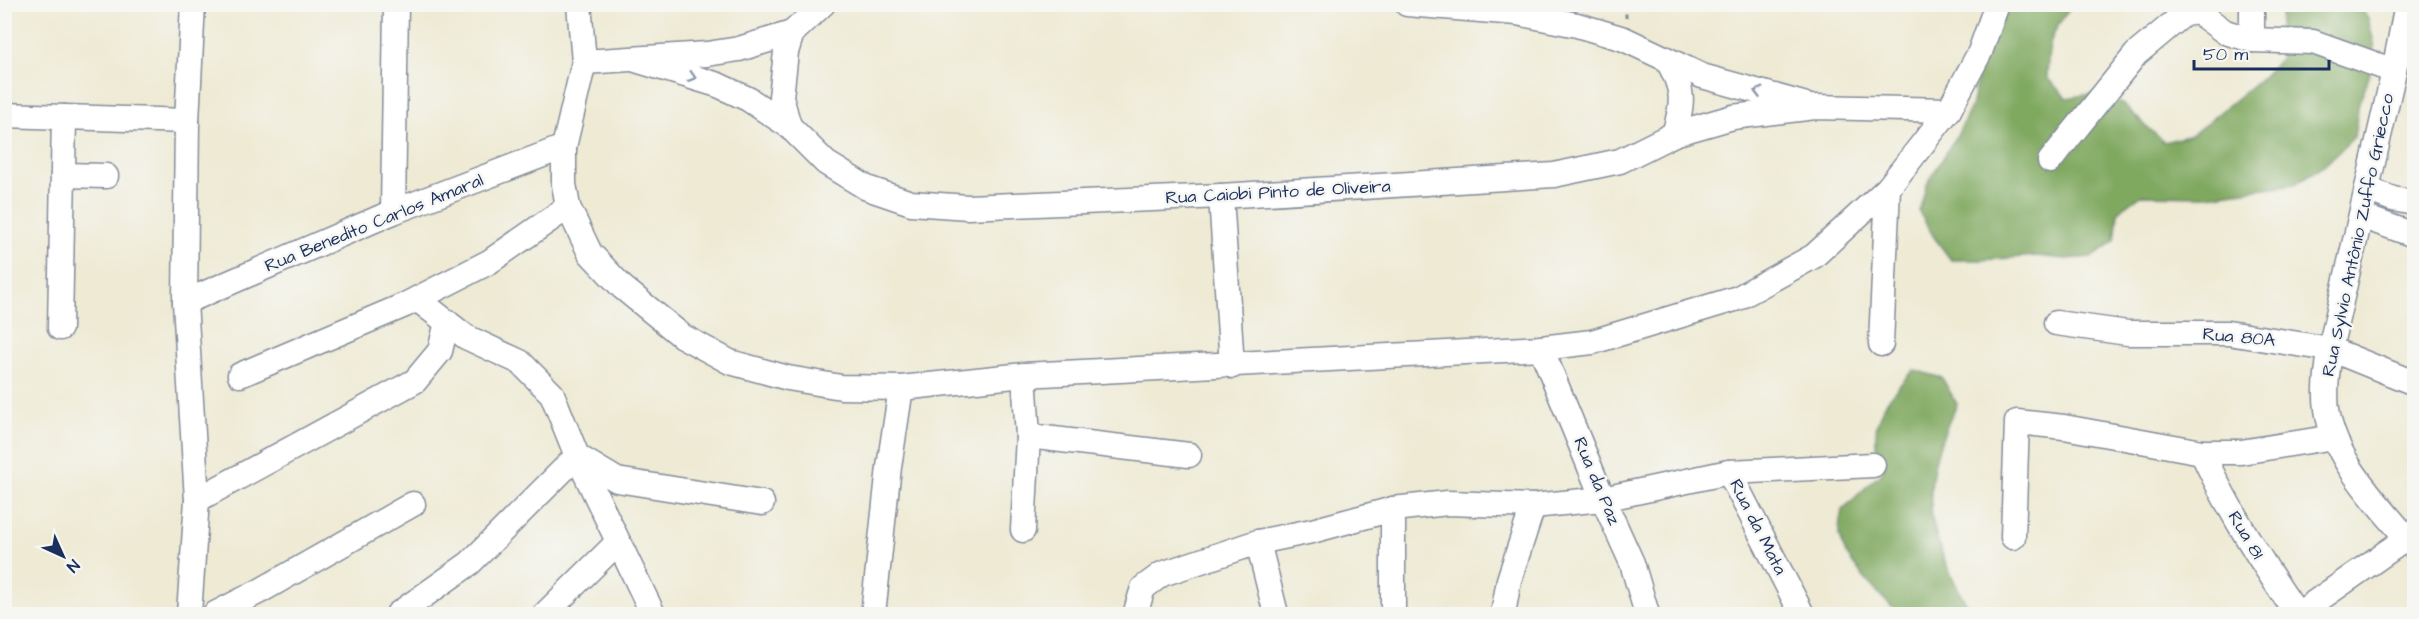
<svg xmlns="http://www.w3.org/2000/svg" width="2419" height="619" viewBox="0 0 2419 619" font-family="'Architects Daughter',sans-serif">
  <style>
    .forest { fill: #80a960; stroke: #4e6c5f; stroke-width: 1.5 }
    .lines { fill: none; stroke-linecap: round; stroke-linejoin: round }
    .minor-casing { stroke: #848c99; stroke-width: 27 }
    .path { stroke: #848c99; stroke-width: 3; stroke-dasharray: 4.5 4.5; stroke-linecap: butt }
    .minor { stroke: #fff; stroke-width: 24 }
    .oneway { stroke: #8d97ae }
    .labels { text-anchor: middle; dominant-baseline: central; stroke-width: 5; stroke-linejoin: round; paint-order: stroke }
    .street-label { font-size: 18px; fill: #1b2f5e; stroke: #f6f6f2 }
  </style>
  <rect width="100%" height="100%" fill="#f6f6f2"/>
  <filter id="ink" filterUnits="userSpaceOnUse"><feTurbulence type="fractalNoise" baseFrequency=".0167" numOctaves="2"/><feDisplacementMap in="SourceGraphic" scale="12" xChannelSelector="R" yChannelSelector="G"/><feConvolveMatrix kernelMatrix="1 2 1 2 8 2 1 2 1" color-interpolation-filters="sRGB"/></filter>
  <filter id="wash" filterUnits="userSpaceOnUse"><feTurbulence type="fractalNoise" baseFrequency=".008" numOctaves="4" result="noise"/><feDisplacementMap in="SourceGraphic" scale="24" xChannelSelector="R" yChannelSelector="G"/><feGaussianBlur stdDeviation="1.35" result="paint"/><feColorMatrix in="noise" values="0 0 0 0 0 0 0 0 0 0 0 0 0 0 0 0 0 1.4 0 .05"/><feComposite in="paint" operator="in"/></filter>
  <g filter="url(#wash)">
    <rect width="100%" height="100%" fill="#eeead4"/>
    <g class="forest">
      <path d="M2012 5H2073C2050 32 2048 43 2047 78L2067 98 2097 93 2122 104 2164 142 2192 135 2258 81 2281 58 2279 30 2282 5H2359L2368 19 2375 47 2369 77 2359 102 2354 137 2325 165 2295 184 2207 196 2141 195 2118 212 2115 240 2092 257 2065 259 2037 256 1982 260H1951L1934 237 1919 212 1927 184 1958 134 1971 107 1982 57 1998 27Z"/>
      <path d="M1914 370 1942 378 1957 404C1915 490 1926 534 1972 614H1899C1881 596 1847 564 1840 539 1837 531 1841 518 1842 510L1883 471C1880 462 1876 452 1876 443 1873 412 1894 390 1914 370Z"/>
    </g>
  </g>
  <g filter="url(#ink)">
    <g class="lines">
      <defs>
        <g id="minor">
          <polyline points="579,4 584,62 564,147 564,184 568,207 590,253 622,287 682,336 730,362 788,378 841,387 901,388 1024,375 1541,348 1592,342 1738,298 1814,256 1888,188 1949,110 1980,52 1997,4"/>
          <polyline points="1407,4 1517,13 1577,25 1624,39 1702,76 1803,104"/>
          <path d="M2407 4 2394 71 2330 349C2328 369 2324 389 2327 409 2334 463 2381 506 2414 547"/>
          <polyline points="2252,40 2252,4"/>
          <polyline points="636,60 718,85 748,99 789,126 826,163 867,188 911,203 968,207 1221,196 1554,175 1620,161 1674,134 1733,117 1815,107 1949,110"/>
          <path d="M1668 61C1684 90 1684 102 1674 134"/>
          <polyline points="584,62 707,54 739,49 792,33"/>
          <polyline points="4,115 187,121"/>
          <polyline points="789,126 781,97 786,52 792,33 823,4"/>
          <polyline points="2050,161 2136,54 2184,14 2198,12 2225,32 2252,40 2313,42 2394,71"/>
          <polyline points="63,175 106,176"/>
          <polyline points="2367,189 2393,199 2414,203"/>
          <polyline points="1221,196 1232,366"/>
          <polyline points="393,212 396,4"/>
          <polyline points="2361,216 2414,235"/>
          <polyline points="417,299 466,337 520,362 552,394 577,456 653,614"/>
          <polyline points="185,302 393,212 564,147"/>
          <polyline points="2056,323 2128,333 2228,333 2330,349 2414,383"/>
          <polyline points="60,328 64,117"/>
          <polyline points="1881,344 1888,188"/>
          <polyline points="1541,348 1603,499 1632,563 1647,614"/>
          <polyline points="240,375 405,305 489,262 568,207"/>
          <polyline points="1028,436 1189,455"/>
          <path d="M2202 452C2228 510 2261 562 2297 614"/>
          <polyline points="1729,472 1802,614"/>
          <polyline points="197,500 415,381 440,351 447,322"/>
          <polyline points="1023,530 1028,436 1024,375"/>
          <polyline points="2013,537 2017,422 2064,427 2202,452 2241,452 2334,437"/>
          <polyline points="1258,542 1276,614"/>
          <polyline points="189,614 197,500 185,302 187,121 193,4"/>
          <polyline points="215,614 260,591 413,504"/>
          <polyline points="398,614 470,563 577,456 617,480 762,503"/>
          <polyline points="545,614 618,542"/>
          <polyline points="873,614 889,467 901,388"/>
          <polyline points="1138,614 1137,608 1143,588 1162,574 1258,542 1312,531 1393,509 1448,503 1533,506 1603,499 1729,472 1873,465"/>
          <polyline points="1393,614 1393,509"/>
          <polyline points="1503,614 1509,580 1533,506"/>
          <polyline points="2298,614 2407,538"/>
        </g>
      </defs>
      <use href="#minor" class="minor-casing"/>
      <polyline class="path" points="1626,18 1626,4"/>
      <use href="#minor" class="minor"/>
    </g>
    <defs><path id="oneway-chevron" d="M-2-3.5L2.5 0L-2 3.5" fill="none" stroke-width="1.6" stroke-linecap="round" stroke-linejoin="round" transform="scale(1.5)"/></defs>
    <g class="oneway">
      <use href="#oneway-chevron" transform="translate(692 77) rotate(17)"/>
      <use href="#oneway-chevron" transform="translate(1758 92) rotate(-165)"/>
    </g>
  </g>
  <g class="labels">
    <g class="street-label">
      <text transform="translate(1278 192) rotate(-3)">Rua Caiobi Pinto de Oliveira</text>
      <text transform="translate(374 223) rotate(-22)">Rua Benedito Carlos Amaral</text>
      <text transform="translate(2358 235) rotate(-78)">Rua Sylvio Antônio Zuffo Griecco</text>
      <text transform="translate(2239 337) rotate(5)">Rua 80A</text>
      <text transform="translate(1597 481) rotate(67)">Rua da Paz</text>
      <text transform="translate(1758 527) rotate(63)">Rua da Mata</text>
      <text transform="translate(2246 535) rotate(59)">Rua 81</text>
    </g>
  </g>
  <rect width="2419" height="619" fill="none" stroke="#f6f6f2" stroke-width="24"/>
  <g transform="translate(63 556) rotate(135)" stroke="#f6f6f2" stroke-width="4.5" paint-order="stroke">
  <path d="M0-4.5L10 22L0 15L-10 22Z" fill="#1b2f5e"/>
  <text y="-9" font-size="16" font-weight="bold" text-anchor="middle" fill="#1b2f5e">N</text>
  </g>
  <path d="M2194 60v9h135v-9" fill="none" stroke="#1b2f5e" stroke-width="3"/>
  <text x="2203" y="60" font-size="18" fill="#1b2f5e" stroke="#f6f6f2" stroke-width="4.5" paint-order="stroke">50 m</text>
</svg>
